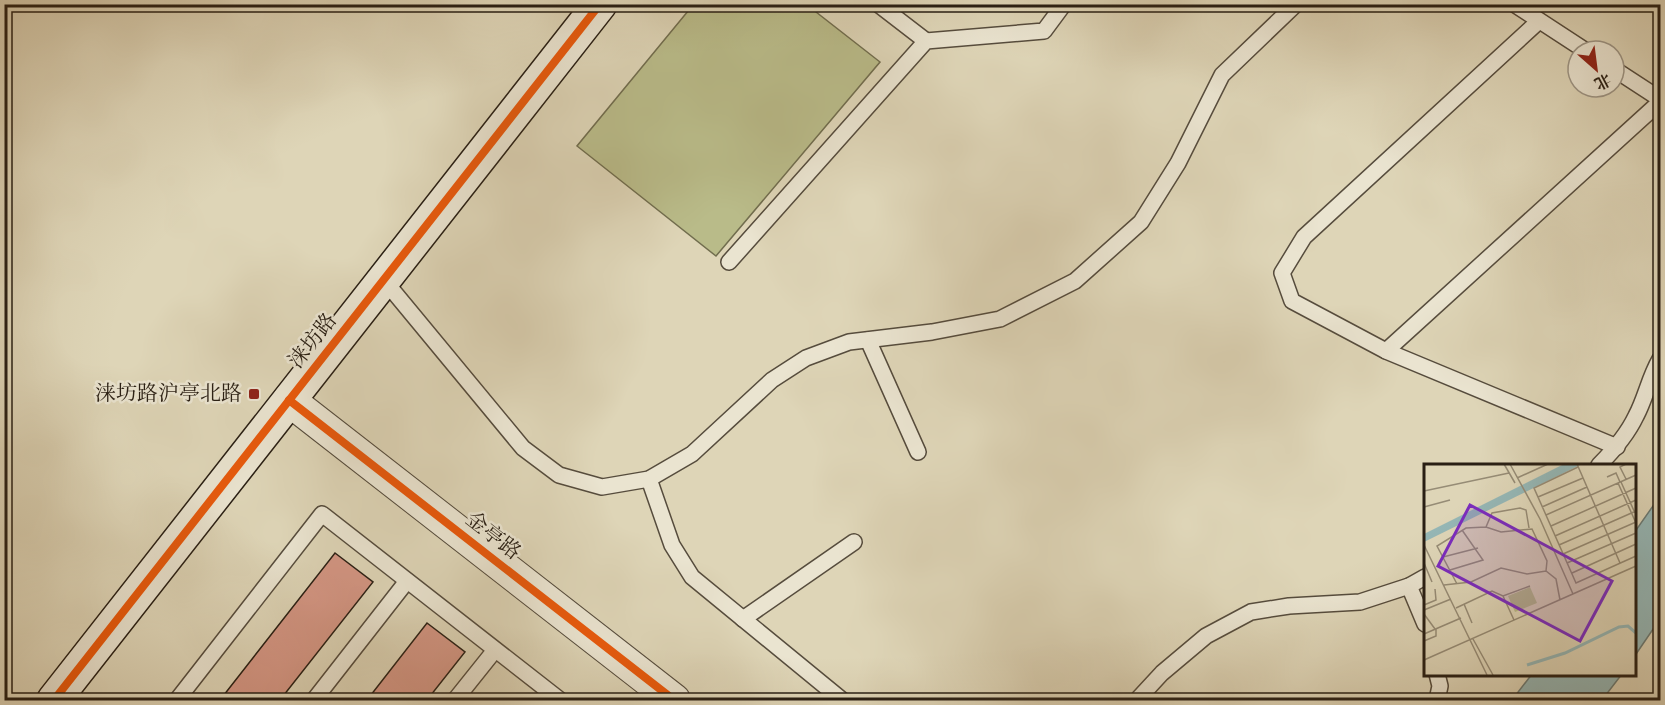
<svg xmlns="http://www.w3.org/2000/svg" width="1665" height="705" viewBox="0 0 1665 705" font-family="'IM FELL DW Pica','Noto Serif SC',serif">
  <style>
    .green { fill: #b9bb89; stroke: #716d4e; stroke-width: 1.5 }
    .water { fill: #95b7b6; stroke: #6a7a75; stroke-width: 1.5 }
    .building { fill: #d49684; stroke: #291f14; stroke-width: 1.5 }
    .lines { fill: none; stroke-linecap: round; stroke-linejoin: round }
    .lane-casing { stroke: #564c3d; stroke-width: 18 }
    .street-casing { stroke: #564c3d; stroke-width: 34 }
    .secondary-casing { stroke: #291f14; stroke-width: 36 }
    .lane { stroke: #eae4d0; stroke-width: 15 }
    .street { stroke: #eae4d0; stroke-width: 32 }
    .secondary { stroke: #eae4d0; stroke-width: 33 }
    .cycleway-casing { stroke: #eae4d0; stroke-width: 11 }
    .cycleway { stroke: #e8590c; stroke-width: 8 }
    .poi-dot { fill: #8f2418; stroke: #eae4d0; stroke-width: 2 }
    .labels { text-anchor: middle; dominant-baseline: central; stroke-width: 5; stroke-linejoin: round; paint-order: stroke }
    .street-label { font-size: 21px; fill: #291f14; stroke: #eae4d0 }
    .poi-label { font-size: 21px; fill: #291f14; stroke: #eae4d0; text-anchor: end }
    .inset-river { fill: none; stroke: #95b7b6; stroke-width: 3 }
    .inset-road { fill: none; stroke: #968c76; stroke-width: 1.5 }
    .view { fill: #7b2cbf; fill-opacity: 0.15; stroke: #7b2cbf; stroke-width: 3 }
    .inset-edge { fill: none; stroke: #291f14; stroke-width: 3 }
  </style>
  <rect width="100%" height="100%" fill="#ded5b7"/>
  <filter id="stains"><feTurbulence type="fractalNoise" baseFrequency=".00333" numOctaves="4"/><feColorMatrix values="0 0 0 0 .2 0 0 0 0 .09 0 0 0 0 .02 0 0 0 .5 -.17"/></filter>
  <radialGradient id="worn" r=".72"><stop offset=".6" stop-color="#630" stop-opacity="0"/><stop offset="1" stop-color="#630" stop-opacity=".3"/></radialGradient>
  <polygon class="green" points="693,5 807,5 880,62 716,256 577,146"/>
  <g class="water">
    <polygon points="1660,496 1660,619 1634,657 1634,533"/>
    <polygon points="1532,674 1622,674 1602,700 1512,700"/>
  </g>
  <g class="building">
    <polygon points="335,553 373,582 280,700 220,700"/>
    <polygon points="427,623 465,652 427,700 367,700"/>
  </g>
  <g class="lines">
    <defs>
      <g id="lane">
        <polyline points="878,4 926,41"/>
        <polyline points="1514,4 1586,51"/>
        <polyline points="1539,21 1304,237 1282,273 1292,301 1386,351 1617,447"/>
        <polyline points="1614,69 1660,99"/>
        <polyline points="729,262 926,41 1044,31 1064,4"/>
        <polyline points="384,280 523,448 559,475 602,487 649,479 692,454 772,380 806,358 849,342 932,332 1000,319 1075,281 1141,222 1178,163 1222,75 1296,4"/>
        <polyline points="868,340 918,452"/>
        <polyline points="1386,351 1660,102"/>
        <path d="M1599 465C1614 450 1627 435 1636 416 1646 397 1649 378 1660 359"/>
        <polyline points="649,479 672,545 692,577 842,700"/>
        <polyline points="1409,586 1425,624"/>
        <polyline points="743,619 854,542"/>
        <polyline points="177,700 322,514 560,700"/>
        <polyline points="314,700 407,581"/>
        <polyline points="455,700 495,650"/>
        <polyline points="1137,700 1162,673 1206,636 1251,612 1289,606 1360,602 1409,586 1425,577"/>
        <polyline points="1437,700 1440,686 1437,674"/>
      </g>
      <polyline id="street" points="289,400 674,700"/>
      <polyline id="secondary" points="54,700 600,4"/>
    </defs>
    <use href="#lane" class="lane-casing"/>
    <use href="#street" class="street-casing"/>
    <use href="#secondary" class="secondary-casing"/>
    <use href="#lane" class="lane"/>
    <use href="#street" class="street"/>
    <use href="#secondary" class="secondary"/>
    <defs>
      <g id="cycleway">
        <polyline points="289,400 674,700"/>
        <polyline points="54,700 600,4"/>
      </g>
    </defs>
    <use href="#cycleway" class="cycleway-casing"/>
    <use href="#cycleway" class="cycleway"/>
  </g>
  <rect class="poi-dot" x="248" y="388" width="12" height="12" rx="3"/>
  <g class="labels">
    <g class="street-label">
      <text transform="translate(313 341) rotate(-52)">涞坊路</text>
      <text transform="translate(493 536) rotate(38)">金亭路</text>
    </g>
    <g class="poi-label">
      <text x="242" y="394">涞坊路沪亭北路</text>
    </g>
  </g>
  <g transform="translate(1424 464)">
    <rect width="212" height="212" fill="#ded5b7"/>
    <path d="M106 123 113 139 91 148 84 132Z" fill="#b9bb89"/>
    <path d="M140 0H158L0 78V70Z" fill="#95b7b6"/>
    <path class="inset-river" d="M103 201 141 189 195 163 204 162 212 169"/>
    <path class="inset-road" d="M19 0H51M80 0 91 19M86 0 116 55 149 130M153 0 196 99M202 0 196 3 202 15M154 3 110 24 152 119 212 92M183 13 192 9 196 18M93 14 124 0M197 18 211 49M194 19 212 59M0 27 85 9M114 33 159 14M0 43 26 36M118 43 163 23M122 51 212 11M127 62 212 24M62 63 68 49 96 44 102 46 105 64M131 72 212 36M0 81 63 211M135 81 212 47M139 90 212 58M19 93 54 84M0 99 8 118M143 99 212 69M26 106 59 96 38 66M148 109 212 80M33 120 13 82 42 64 62 63 77 68 108 65 123 97 122 107M20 121 47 118 77 104 103 110 122 107 132 115 136 136M79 132 90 156M40 140 48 159M0 141 12 136 11 125M32 144 68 127 79 132 106 122M0 146 27 135M0 150 11 165M0 170 37 154M49 175 69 211M0 177 12 172V165M0 196 212 102"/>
    <path class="view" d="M46 41 188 117 156 177 14 102Z"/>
    <rect width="212" height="212" class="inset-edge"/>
  </g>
  <rect width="1665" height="705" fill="none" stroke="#ded5b7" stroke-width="24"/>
  <rect x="6" y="6" width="1653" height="693" fill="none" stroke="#291f14" stroke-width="3"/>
  <rect x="12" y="12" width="1641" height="681" fill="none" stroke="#291f14" stroke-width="1.5"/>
  <g transform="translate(1596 69) rotate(152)"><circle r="28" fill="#eae4d0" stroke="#9d9585" stroke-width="1.5"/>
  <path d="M0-4.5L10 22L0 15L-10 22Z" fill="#8f2418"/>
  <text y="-9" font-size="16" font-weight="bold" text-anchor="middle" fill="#291f14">北</text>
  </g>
  <rect width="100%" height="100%" filter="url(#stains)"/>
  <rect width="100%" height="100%" fill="url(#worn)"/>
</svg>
